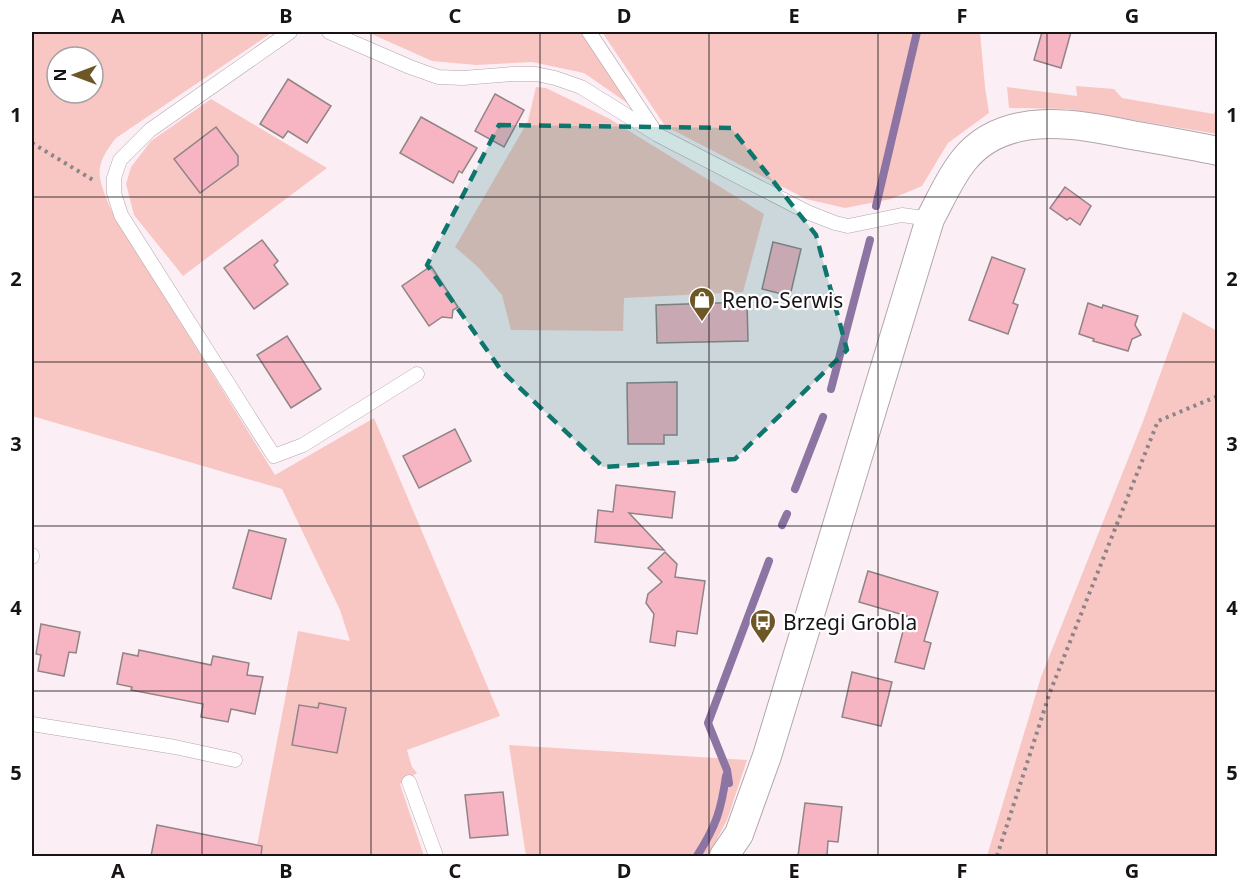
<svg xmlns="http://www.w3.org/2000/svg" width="1249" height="888" viewBox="0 0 1249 888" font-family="'Noto Sans',sans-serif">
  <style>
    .green { fill: #f9c7c3; fill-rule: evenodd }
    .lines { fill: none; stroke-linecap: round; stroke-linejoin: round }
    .stream { stroke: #8c75a3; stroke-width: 8 }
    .building { fill: #f7b4c3; stroke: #908486; stroke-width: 1.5 }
    .service-casing { stroke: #b1a6ac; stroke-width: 15 }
    .minor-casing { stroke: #b1a6ac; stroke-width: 30 }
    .path { stroke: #8c8488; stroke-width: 4; stroke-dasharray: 3 4.5; stroke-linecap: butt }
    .service { stroke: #fff; stroke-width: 14 }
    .minor { stroke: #fff; stroke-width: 28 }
    .marked { fill: #0f766e; fill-opacity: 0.2; stroke: #0f766e; stroke-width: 4.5; stroke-dasharray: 12 8; stroke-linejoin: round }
    .grid { fill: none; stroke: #181416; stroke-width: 1.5; stroke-opacity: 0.55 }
    .labels { text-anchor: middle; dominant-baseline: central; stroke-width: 4.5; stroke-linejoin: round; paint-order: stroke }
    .poi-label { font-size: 21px; fill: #181416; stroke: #fff; text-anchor: start }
    .neatline { fill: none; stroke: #181416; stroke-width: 2 }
    .grid-label { font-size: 20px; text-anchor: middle; font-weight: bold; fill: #181416 }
  </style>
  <rect width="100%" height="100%" fill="#fbeff5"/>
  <g class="green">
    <path d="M32 32H273L116 138C92 168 98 177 111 210L275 475 374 418 500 716 407 750 412 767 417 773 400 784 424 856H255L298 631 350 641 340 610 282 489 32 416ZM57 57H93V93H57Z"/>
    <polygon points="367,32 583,32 633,107 584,73 532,62 476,65 432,61"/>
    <polygon points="602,32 980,32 985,87 989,113 948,143 922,186 891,199 845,208 806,199 665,126"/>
    <polygon points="1076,86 1114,89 1122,98 1214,114 1217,102 1217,134 1068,109 1009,108 1007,87 1077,96"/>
    <polygon points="536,87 546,88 608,118 764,214 743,292 624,298 623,331 511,330 502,295 478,267 455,247 528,121"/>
    <polygon points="211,99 327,168 183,276 134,215 126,184 131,167 151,141"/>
    <polygon points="1183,312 1217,331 1217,856 987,856 1041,677 1142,424"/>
    <polygon points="509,745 747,760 727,820 708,856 526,856"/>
  </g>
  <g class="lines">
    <g class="stream">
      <polyline points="876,206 917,32"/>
      <polyline points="831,389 870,240"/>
      <polyline points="795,489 823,417"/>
      <polyline points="782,525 787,514"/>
      <polyline points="729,783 727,770 708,723 769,561"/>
      <path d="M697 856C716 826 721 811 726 776"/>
    </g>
  </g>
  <g class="building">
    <polygon points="1042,32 1071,32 1061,68 1034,60"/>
    <polygon points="288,79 331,106 307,143 288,131 283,138 260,124"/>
    <polygon points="495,94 524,110 504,147 475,131"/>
    <polygon points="421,117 477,148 462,173 459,171 453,183 400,153"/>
    <polygon points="216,127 238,156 238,165 200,193 174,159"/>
    <polygon points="1065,187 1091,206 1080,225 1070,218 1067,220 1050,208"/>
    <polygon points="262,240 278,261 274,265 288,284 254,309 224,268"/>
    <polygon points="773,242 801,249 790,296 762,289"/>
    <polygon points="992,257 1025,269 1013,303 1018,305 1008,334 969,320"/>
    <polygon points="431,266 458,307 453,310 452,318 442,317 429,326 402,286"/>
    <polygon points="747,302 748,341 657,343 656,305"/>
    <polygon points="1088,303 1102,308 1103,305 1138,316 1135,325 1141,335 1132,339 1128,351 1093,341 1094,339 1079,334"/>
    <polygon points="287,336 321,389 291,408 257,355"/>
    <polygon points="677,382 677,435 664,435 664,444 628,444 627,383"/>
    <polygon points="455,429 471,461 419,488 403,456"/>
    <polygon points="616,485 675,492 672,518 629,513 664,550 595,542 598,510 613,512"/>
    <polygon points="249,530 286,539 271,599 233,588"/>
    <polygon points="665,552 677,564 675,577 705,581 697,634 677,631 675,646 650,642 654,614 646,603 648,594 662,582 648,568"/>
    <polygon points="868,571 938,592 924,641 931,643 924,669 895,662 907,616 859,602"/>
    <polygon points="41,624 80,632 76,653 69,652 64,676 38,671 41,655 36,654"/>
    <polygon points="139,650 211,665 213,656 249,663 247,675 263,677 255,714 231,709 228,722 201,717 203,704 131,690 132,687 117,684 123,653 138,656"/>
    <polygon points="852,672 892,682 881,726 842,717"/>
    <polygon points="319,703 346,708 337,753 292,745 299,705 318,708"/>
    <polygon points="503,792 508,835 470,838 465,795"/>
    <polygon points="805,803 842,807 838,842 828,841 827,856 798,856"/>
    <polygon points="157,825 262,846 261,856 151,856"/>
  </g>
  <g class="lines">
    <defs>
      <g id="service">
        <polyline points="290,32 150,130 120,160 114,178 114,193 121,215 274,456 303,445 417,374"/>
        <polyline points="329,32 410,67 438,77 463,78 512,74 536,74 555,78 581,87 658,135 807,212 835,223 848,226 902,215 930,219"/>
        <polyline points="589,32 654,130"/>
        <polyline points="32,557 32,555"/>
        <polyline points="32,724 175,747 235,760"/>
        <polyline points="409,782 436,856"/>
      </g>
      <path id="minor" d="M724 856 739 834 767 756 930 219C941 199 950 177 964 160 1005 109 1078 124 1132 135 1160 140 1189 145 1218 151"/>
    </defs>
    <use href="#service" class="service-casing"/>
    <use href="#minor" class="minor-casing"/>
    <g class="path">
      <polyline points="32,143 93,180"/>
      <polyline points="997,856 1050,692 1158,421 1218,396"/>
    </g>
    <use href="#service" class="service"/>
    <use href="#minor" class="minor"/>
  </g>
  <path class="marked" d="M499 125 731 128 816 235 847 350 735 459 603 467 501 370 427 265Z"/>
  <path class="grid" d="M202 32V856M371 32V856M540 32V856M709 32V856M878 32V856M1047 32V856M32 197H1218M32 362H1218M32 526H1218M32 691H1218"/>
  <defs>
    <symbol id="shop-pin" viewBox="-11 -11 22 30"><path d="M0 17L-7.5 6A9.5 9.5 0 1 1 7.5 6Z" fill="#6e5727" stroke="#fff"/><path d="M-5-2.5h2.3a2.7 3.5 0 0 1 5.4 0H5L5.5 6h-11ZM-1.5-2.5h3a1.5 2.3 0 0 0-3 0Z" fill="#fff"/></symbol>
    <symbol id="bus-pin" viewBox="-11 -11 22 30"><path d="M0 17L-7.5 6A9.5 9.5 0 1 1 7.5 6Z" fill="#6e5727" stroke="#fff"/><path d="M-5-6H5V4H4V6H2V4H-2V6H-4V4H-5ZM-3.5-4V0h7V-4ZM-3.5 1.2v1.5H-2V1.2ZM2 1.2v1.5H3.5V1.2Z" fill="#fff"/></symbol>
  </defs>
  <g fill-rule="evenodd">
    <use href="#shop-pin" x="687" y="285" width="30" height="40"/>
    <use href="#bus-pin" x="748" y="607" width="30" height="40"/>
  </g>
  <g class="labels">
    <g class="poi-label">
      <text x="722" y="300">Reno-Serwis</text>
      <text x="783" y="622">Brzegi Grobla</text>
    </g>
  </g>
  <rect width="1249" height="888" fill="none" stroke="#ffffff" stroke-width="66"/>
  <g transform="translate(75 75) rotate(270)"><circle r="28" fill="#ffffff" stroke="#a3a1a2" stroke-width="1.5"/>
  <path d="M0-4.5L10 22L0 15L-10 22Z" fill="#6e5727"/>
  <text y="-9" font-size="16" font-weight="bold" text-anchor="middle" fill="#181416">N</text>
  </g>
  <rect x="33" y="33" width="1183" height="822" class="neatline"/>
  <g class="grid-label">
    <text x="118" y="23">A</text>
    <text x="286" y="23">B</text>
    <text x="455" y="23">C</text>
    <text x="624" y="23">D</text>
    <text x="794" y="23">E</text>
    <text x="962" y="23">F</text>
    <text x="1132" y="23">G</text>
    <text x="16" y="122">1</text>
    <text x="1232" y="122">1</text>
    <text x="16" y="286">2</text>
    <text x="1232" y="286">2</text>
    <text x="16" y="451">3</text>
    <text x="1232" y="451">3</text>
    <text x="16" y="615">4</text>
    <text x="1232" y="615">4</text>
    <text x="16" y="780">5</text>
    <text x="1232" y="780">5</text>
    <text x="118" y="878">A</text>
    <text x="286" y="878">B</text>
    <text x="455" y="878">C</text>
    <text x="624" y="878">D</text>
    <text x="794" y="878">E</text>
    <text x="962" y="878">F</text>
    <text x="1132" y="878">G</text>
  </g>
</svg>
